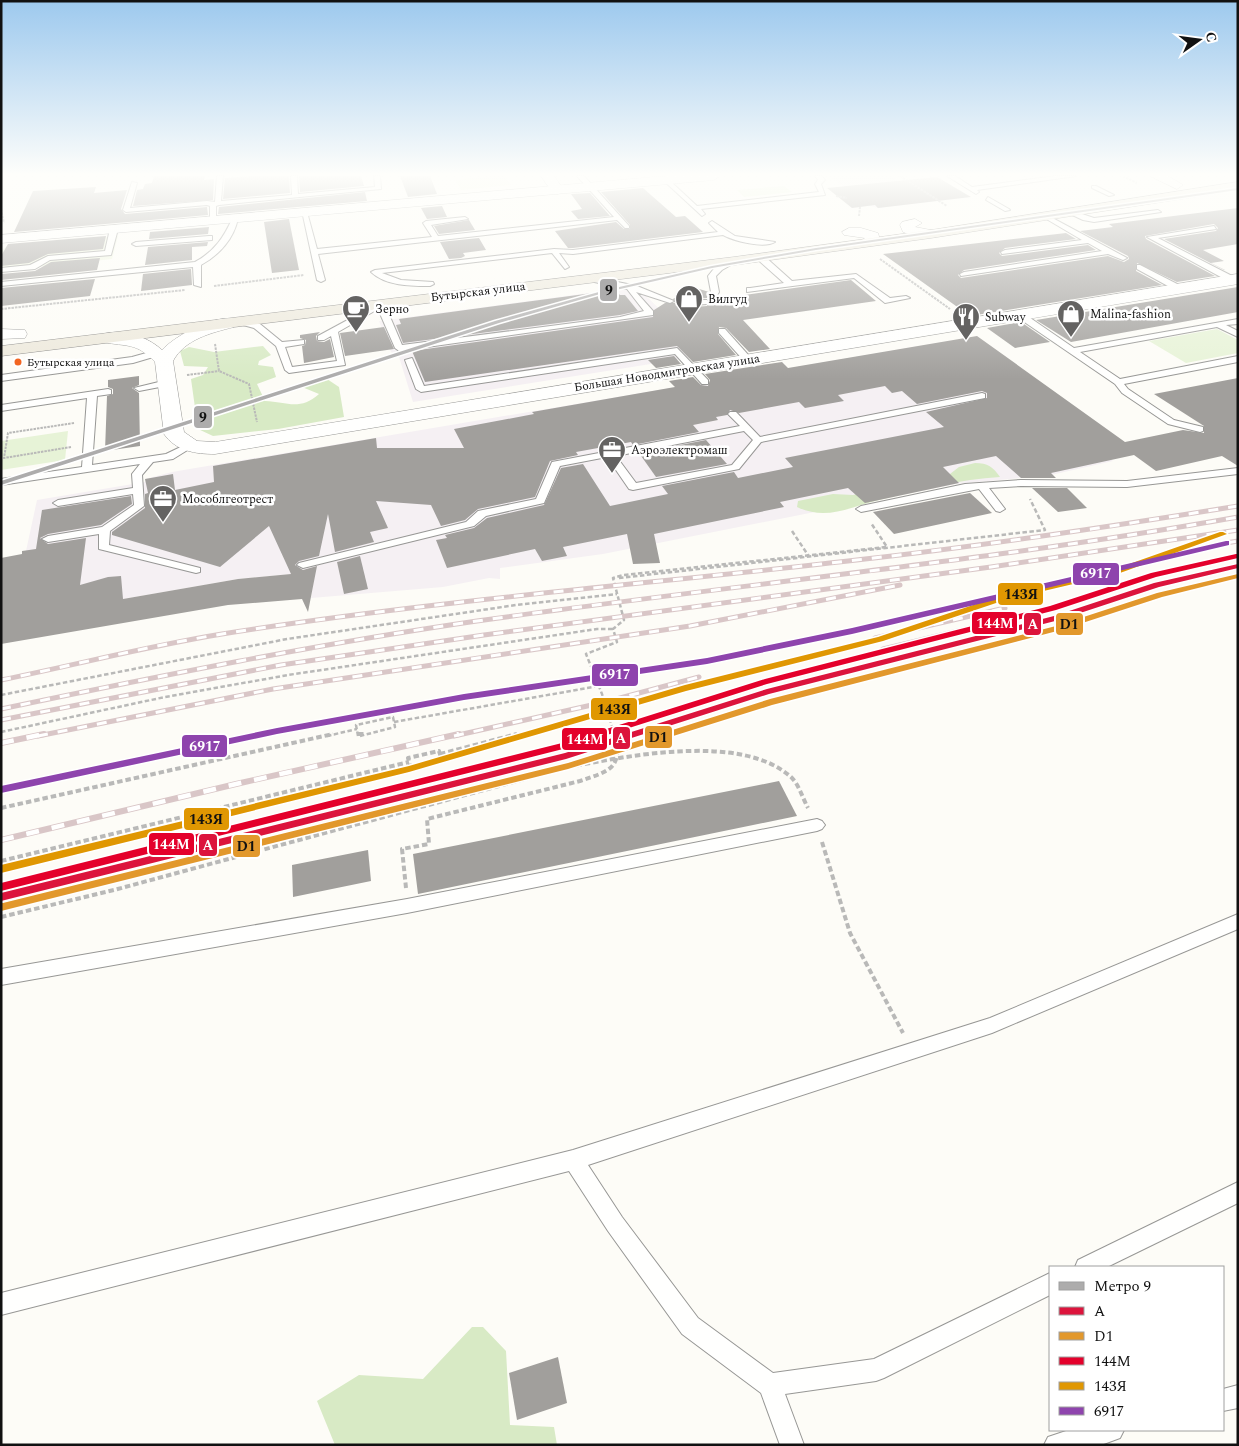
<svg xmlns="http://www.w3.org/2000/svg" width="1239" height="1446" viewBox="0 0 1239 1446" font-family="Spectral,serif">
  <style>
    .industrial { fill: #f5f0f3 }
    .green { fill: #e7f3d7 }
    .forest { fill: #d8eac5 }
    .pitch { fill: #f0f6e1 }
    .building { fill: #a19f9c }
    .lines { fill: none; stroke-linecap: round; stroke-linejoin: round }
    .service-casing { stroke: #979795; stroke-width: 2 }
    .minor-casing { stroke: #979795; stroke-width: 1 }
    .tertiary-casing { stroke: #979795; stroke-width: 1 }
    .primary-casing { stroke: #858482; stroke-width: 1 }
    .path-far2 { stroke: #b9b9b8; stroke-width: 2; stroke-dasharray: 2.5 1; stroke-linecap: butt }
    .path-far1 { stroke: #b9b9b8; stroke-width: 2.5; stroke-dasharray: 4.5 2.5; stroke-linecap: butt }
    .path { stroke: #b9b9b8; stroke-width: 4; stroke-dasharray: 5.5 3; stroke-linecap: butt }
    .service { fill: #fffffe; fill-rule: evenodd }
    .minor { fill: #fffffe; fill-rule: evenodd }
    .tertiary { fill: #fffffe; fill-rule: evenodd }
    .primary { fill: #ede9dc; fill-rule: evenodd }
    .rail-far1-casing { stroke: #d9c6c7; stroke-width: 5 }
    .rail-casing { stroke: #d9c6c7; stroke-width: 6 }
    .rail-far1 { stroke: #fff; stroke-width: 3; stroke-dasharray: 10; stroke-linecap: butt }
    .rail { stroke: #fff; stroke-width: 4.5; stroke-dasharray: 13; stroke-linecap: butt }
    .rail-1-casing { stroke: #fff; stroke-width: 3 }
    .rail-2-casing { stroke: #fff; stroke-width: 3 }
    .rail-3-casing { stroke: #fff; stroke-width: 3 }
    .rail-4-casing { stroke: #fff; stroke-width: 3 }
    .rail-5-casing { stroke: #fff; stroke-width: 3 }
    .rail-1 { fill: #dc143c; fill-rule: evenodd }
    .rail-2 { fill: #e2982c; fill-rule: evenodd }
    .rail-3 { fill: #e4002b; fill-rule: evenodd }
    .rail-4 { fill: #e09702; fill-rule: evenodd }
    .rail-5 { fill: #8e44ad; fill-rule: evenodd }
    .metro-1-casing { stroke: #fff; stroke-width: 3 }
    .metro-1 { fill: #adacac; fill-rule: evenodd }
    .bus-dot { fill: #f26522; stroke: #fff; stroke-width: 2 }
    .labels { text-anchor: middle; dominant-baseline: central; stroke-width: 5; stroke-linejoin: round; paint-order: stroke }
    .far-bus-label { font-size: 11px; fill: #111; stroke: #fff; text-anchor: start }
    .far-street-label { font-size: 12px; fill: #111; stroke: #fff }
    .far-poi-label { font-size: 12px; fill: #111; stroke: #fff; text-anchor: start }
    .line-badge { stroke: #fff; stroke-width: 2 }
    .badge-label { font-size: 14px; text-anchor: middle; font-weight: bold; fill: #fff }
    .pale-badge-label { font-size: 14px; text-anchor: middle; font-weight: bold; fill: #111 }
  </style>
  <rect width="100%" height="100%" fill="#fdfcf7"/>
  <g class="industrial">
    <polygon points="829,176 892,176 930,202 878,208 870,206"/>
    <polygon points="625,288 643,293 707,355 413,402 399,357 391,352 379,321"/>
    <polygon points="950,341 1113,461 1051,475 956,484 603,554 500,568 500,579 489,578 443,587 311,598 315,572 238,579 78,607 26,551 37,500 145,482 145,479 172,472"/>
  </g>
  <g class="green">
    <polygon points="784,186 792,192 744,197 737,190"/>
    <polygon points="1217,329 1238,340 1238,353 1186,363 1149,341"/>
    <polygon points="68,431 65,460 1,470 1,441"/>
  </g>
  <g class="forest">
    <path d="M263 346 271 355 259 361 258 365 273 367 276 377 257 384 265 401C287 402 300 411 319 394L302 387 327 379 339 387 344 417 278 429 213 436 198 429 191 379 203 375 208 367 184 366 180 351 189 347 214 352Z"/>
    <path d="M975 463C988 463 993 467 1000 477 960 479 921 490 883 499 854 505 828 522 797 507L798 501 833 494 853 495 902 483 950 474 959 467Z"/>
    <polygon points="472,1327 483,1327 506,1351 510,1425 554,1427 557,1445 335,1445 317,1401 359,1375 423,1379"/>
  </g>
  <g class="pitch">
    <polygon points="492,176 505,176 511,185 461,190 455,180"/>
    <polygon points="118,236 112,259 1,271 1,251 7,246"/>
  </g>
  <g class="building">
    <polygon points="154,176 205,176 204,180 214,179 213,200 133,206 137,190 143,189 145,184 152,183"/>
    <polygon points="251,176 289,176 290,193 223,199 225,178"/>
    <polygon points="299,176 361,176 364,186 300,192"/>
    <polygon points="400,176 430,176 437,194 408,197"/>
    <polygon points="937,177 971,197 878,208 875,205 852,208 827,188"/>
    <polygon points="96,187 94,193 127,190 121,209 125,214 207,207 208,215 14,232 33,191"/>
    <polygon points="643,188 676,217 685,216 703,232 573,248 568,248 555,231 616,222 624,229 630,229 630,225 601,192"/>
    <polygon points="365,192 367,201 218,214 219,207"/>
    <polygon points="590,193 610,216 578,219 571,211 582,209 571,194"/>
    <polygon points="442,206 447,217 427,219 421,208"/>
    <polygon points="1238,208 1238,244 1203,250 1224,261 1211,263 1225,270 1224,270 1164,239 1216,231 1218,228 1214,224 1145,236 1146,239 1215,276 1177,282 1137,263 1136,271 1162,285 970,316 883,254 1066,233 1076,239 1005,248 999,253 1002,256 1088,245 1096,250 964,270 958,275 961,278 1108,256 1124,262 1129,259 1128,256 1080,231 1113,227 1109,224"/>
    <polygon points="289,219 299,270 272,273 264,222"/>
    <polygon points="469,220 475,230 439,234 434,226"/>
    <polygon points="209,227 208,234 149,239 150,232"/>
    <polygon points="106,236 103,249 48,254 29,263 1,266 1,256 8,244"/>
    <polygon points="479,238 486,250 463,253 465,256 461,258 449,259 440,242"/>
    <polygon points="208,242 207,246 192,247 192,260 145,265 148,247"/>
    <polygon points="100,258 97,270 1,280 1,274 35,271 51,262"/>
    <polygon points="191,269 192,285 141,291 143,274"/>
    <polygon points="95,279 90,296 1,306 1,288"/>
    <polygon points="851,280 876,301 743,320 770,349 749,352 726,328 719,327 718,334 736,355 693,362 677,346 425,382 412,351 653,317 654,310 665,303 675,303 673,299 693,287 709,292 707,298 681,300 675,303 676,306 681,308 707,306 709,301 715,301 719,295 723,298"/>
    <polygon points="1238,287 1238,312 1071,342 1036,320"/>
    <polygon points="615,290 620,295 625,295 638,311 620,315 403,343 396,325 401,324 399,319"/>
    <polygon points="1021,322 1050,342 1015,348 987,328"/>
    <polygon points="384,327 394,349 345,356 340,333"/>
    <polygon points="320,332 316,336 317,341 324,342 330,339 334,357 304,363 302,346 305,345 306,340 300,338 300,335"/>
    <polygon points="977,336 1125,442 1183,430 1204,433 1204,426 1154,394 1238,378 1238,466 1222,456 1156,471 1134,455 1051,473 1056,478 1021,478 996,456 943,467 959,483 865,503 848,488 780,502 784,507 654,534 660,563 633,564 627,534 563,547 567,556 542,561 535,549 447,568 436,540 447,538 445,535 474,528 487,518 544,505 561,468 583,464 610,506 668,494 662,486 734,472 738,478 793,467 785,458 944,427 926,412 987,398 987,393 982,391 917,404 902,391 892,393 885,386 838,395 844,401 805,408 799,402 739,413 730,410 727,415 716,417 718,420 693,425 699,432 633,445 631,442 576,452 578,455 550,461 535,497 478,509 465,520 441,526 431,505 376,501 388,528 370,532 374,542 335,552 328,514 319,556 299,561 295,565 303,570 317,566 308,612 302,599 228,605 1,644 1,558 22,554 22,551 36,549 42,510 131,496 132,504 101,525 48,534 40,538 48,544 86,538 80,585 108,577 121,576 123,599 238,579 291,574 269,526 220,567 112,535 112,532 145,508 145,494 148,493 145,479 173,474 175,490 214,482 213,466 376,438 377,448 464,448 454,429 534,414 532,412 675,387 669,381 693,377 701,385 708,386 710,380 705,374 782,362 788,368"/>
    <polygon points="674,356 681,364 656,368 648,360"/>
    <polygon points="139,376 139,385 132,388 139,393 140,446 105,451 107,396 113,394 113,389 108,387 108,380"/>
    <polygon points="706,440 727,464 656,477 639,453"/>
    <polygon points="1032,488 1067,488 1087,508 1058,512"/>
    <polygon points="970,493 992,513 894,534 873,512"/>
    <polygon points="360,556 368,589 344,594 337,562"/>
    <polygon points="779,781 797,816 418,894 413,854"/>
    <polygon points="368,850 371,881 293,897 292,865"/>
    <polygon points="558,1357 567,1403 517,1420 509,1373"/>
  </g>
  <g class="lines">
    <defs>
      <g id="service">
        <polygon points="217,176 223,176 221,201 292,195 291,176 297,176 298,194 375,187 374,176 380,176 381,189 219,205 216,206 216,220 213,222 210,220 210,206 207,205 126,212 123,210 132,182 137,183 130,208 207,201 215,202"/>
        <polygon points="577,176 584,176 629,226 629,228 625,228 617,220 318,254 325,280 321,282 317,280 302,211 307,212 317,249 432,237 423,223 426,221 465,217 468,219 431,225 438,236 614,217"/>
        <polygon points="815,176 822,176 825,180 821,184 825,195 701,209 705,214 702,216 664,181 669,180 697,206 819,192 815,184 818,180"/>
        <polygon points="947,176 955,176 972,187 1055,176 1076,176 977,190 979,192 976,194"/>
        <polygon points="1092,186 1096,186 1114,195 1109,196 1092,188"/>
        <polygon points="988,197 1009,209 1010,210 1005,211 986,200"/>
        <polygon points="1070,210 1094,218 1158,210 1161,212 1094,222 1083,220 1068,213"/>
        <polygon points="1045,214 1127,258 1123,260 1108,254 961,276 960,274 964,272 1102,251 1088,243 1002,254 1001,252 1005,250 1082,240 1043,217"/>
        <path d="M233 217 238 218C234 239 219 255 201 265V287L194 285 193 267 1 286V282L195 262C215 251 224 237 233 217Z"/>
        <path d="M712 221 735 236 775 242C764 249 734 241 723 235L573 254 559 253 569 267 565 269 552 253 382 273 401 280 433 282 434 284 430 286C410 286 386 286 371 272L375 270 554 249 573 250 718 232 709 223Z"/>
        <polygon points="1214,226 1216,229 1158,238 1236,278 1236,282 1230,282 1147,237"/>
        <polygon points="114,227 118,229 111,255 50,260 35,269 1,272 1,268 30,265 48,256 105,251 110,229"/>
        <polygon points="209,236 212,236 212,240 136,246 132,244 136,242"/>
        <polygon points="757,255 763,255 792,281 856,274 890,298 906,296 910,298 885,303 854,278 747,292 747,288 750,288 784,283 757,259"/>
        <polygon points="731,259 738,261 722,270 716,276 719,292 715,299 709,299 711,292 708,276 716,266"/>
        <polygon points="1140,265 1183,287 1184,289 1177,291 1137,269 1137,265"/>
        <polygon points="588,276 637,286 674,301 670,303 636,292 653,311 653,315 399,351 395,348 378,309 338,332 345,365 289,373 285,370 276,346 254,328 232,322 236,320 260,324 282,342 304,340 304,344 285,347 292,367 337,361 331,336 324,340 318,340 318,336 379,303 385,305 402,345 620,317 644,311 627,289 585,280 584,278"/>
        <polygon points="704,300 707,300 707,304 681,306 677,304 681,302"/>
        <polygon points="1017,313 1023,313 1074,348 1238,319 1238,324 1226,325 1238,331 1238,337 1217,327 1080,352 1120,379 1238,356 1238,362 1124,384 1128,389 1174,420 1203,427 1203,431 1200,432 1168,424 1122,393 1115,384 1017,317"/>
        <polygon points="719,329 725,329 751,358 751,362 745,362 719,333"/>
        <polygon points="677,348 708,380 708,384 702,384 675,354 421,392 416,389 405,360 412,358 424,386"/>
        <polygon points="157,350 160,351 160,355 133,363 1,381 1,375 132,357"/>
        <polygon points="167,380 170,381 170,385 139,391 134,388"/>
        <polygon points="108,389 111,390 111,394 97,396 92,465 166,454 189,443 194,446 173,459 153,462 142,475 144,506 110,531 109,545 200,568 200,572 196,573 99,549 99,534 48,542 42,539 48,536 102,527 134,505 133,494 58,506 53,503 58,500 133,488 132,474 140,464 1,485 1,479 82,467 87,398 1,411 1,405"/>
        <path d="M982 393 985 394V398L761 442 739 469 633 490 629 489 607 457 560 466 544 503 486 516 474 526 303 568 297 565 299 563 466 522 478 511 536 499 552 462 740 426 728 414 730 412H736L760 437ZM744 431 753 440 732 465 636 483 616 456Z"/>
        <polygon points="1238,468 1238,474 1127,487 1021,486 989,488 1005,509 1000,512 996,511 979,489 861,512 856,509 861,506 965,484 1021,480 1127,481"/>
        <polygon points="817,819 822,821 825,825 822,829 817,831 407,913 1,985 1,969 407,899"/>
        <polygon points="1238,914 1238,929 992,1033 588,1165 622,1217 698,1318 773,1373 874,1359 1050,1273 1050,1295 884,1378 876,1381 785,1394 804,1445 780,1445 761,1393 682,1334 608,1231 569,1171 1,1315 1,1293 573,1150 990,1018"/>
        <polygon points="1238,1182 1238,1203 1107,1267 1075,1267 1078,1260"/>
        <polygon points="1238,1385 1238,1408 1223,1411 1223,1389"/>
        <polygon points="1069,1430 1124,1430 1120,1438 1101,1445 1044,1445 1048,1437"/>
      </g>
      <g id="minor">
        <polygon points="541,176 554,176 564,190 558,194 553,193"/>
        <polygon points="1150,176 1168,176 1183,185 1177,189"/>
        <polygon points="915,219 922,223 915,227 936,231 938,234 936,237 920,238 903,232 900,225 902,222"/>
        <polygon points="849,228 861,228 878,233 880,240 870,246 860,246 858,243 865,238 844,235 842,232"/>
        <path d="M1238 274V284L215 454C195 454 176 451 164 434L155 362C136 342 127 347 103 342L101 338 103 334C123 329 147 336 162 350 176 335 214 315 234 319L236 323 234 327C211 333 185 339 173 361L184 432 197 441 215 442Z"/>
        <polygon points="1,329 25,330 27,334 25,338 1,339"/>
      </g>
      <polygon id="tertiary" points="666,176 720,176 714,180 1,243 1,235"/>
      <polygon id="primary" points="1238,182 1238,190 931,238 734,265 1,356 1,346 734,257 931,230"/>
    </defs>
    <use href="#service" class="service-casing"/>
    <use href="#minor" class="minor-casing"/>
    <use href="#tertiary" class="tertiary-casing"/>
    <use href="#primary" class="primary-casing"/>
    <g class="path-far2">
      <polyline points="900,176 947,206"/>
      <polyline points="1123,176 1137,183"/>
      <polyline points="836,196 847,198"/>
      <polyline points="1,209 4,223"/>
      <polyline points="859,216 860,207"/>
      <polyline points="880,259 950,309"/>
      <polyline points="214,286 304,275"/>
      <polyline points="1,309 185,290"/>
      <polyline points="215,344 219,371 249,384 257,422"/>
      <polyline points="187,375 219,371"/>
      <polyline points="71,447 4,458 8,433 74,423"/>
    </g>
    <g class="path-far1">
      <polyline points="792,531 808,555"/>
      <polyline points="619,578 1045,530 1030,499"/>
      <polyline points="1,695 287,639 516,605 617,594"/>
      <polyline points="394,722 599,686"/>
      <polyline points="1,732 165,697 288,675 597,629 613,629"/>
      <polyline points="327,736 357,729"/>
      <polyline points="358,736 356,725 393,717 395,727 360,736"/>
      <polyline points="512,736 608,711"/>
      <polyline points="615,736 602,694 586,654 617,642 613,629 624,620 613,578 623,575 887,547 871,523"/>
    </g>
    <g class="path">
      <polyline points="358,734 365,734"/>
      <polygon points="439,751 442,761 411,769 408,758"/>
      <polyline points="440,754 517,734"/>
      <polyline points="1,808 333,734"/>
      <polyline points="822,842 850,933 903,1033"/>
      <polyline points="1,861 409,762"/>
      <path d="M406 888 402 849 429 844 427 819 580 781C609 771 623 769 615 734"/>
      <path d="M1 917 114 890 569 767C628 756 743 732 792 778 799 785 803 799 808 808"/>
    </g>
    <use href="#service" class="service"/>
    <use href="#minor" class="minor"/>
    <use href="#tertiary" class="tertiary"/>
    <use href="#primary" class="primary"/>
    <defs>
      <g id="rail-far1">
        <polyline points="1226,543 1238,541"/>
        <polyline points="875,638 1005,608"/>
        <polyline points="883,649 1012,618"/>
        <path d="M1 680C75 665 148 646 222 634 436 600 651 584 865 559 990 545 1114 526 1238 506"/>
        <path d="M1 709C159 676 318 644 477 621 731 585 986 562 1238 517"/>
        <polyline points="1,720 281,665 484,635 991,567 1238,530"/>
        <polyline points="38,736 273,689 690,626 900,585"/>
        <polyline points="454,736 605,702 699,677"/>
      </g>
      <g id="rail">
        <polyline points="1,743 44,734"/>
        <polyline points="1,840 236,784 459,734"/>
      </g>
    </defs>
    <use href="#rail-far1" class="rail-far1-casing"/>
    <use href="#rail" class="rail-casing"/>
    <use href="#rail-far1" class="rail-far1"/>
    <use href="#rail" class="rail"/>
    <defs>
      <polygon id="rail-1" points="1238,564 1238,568 1159,587 1059,620 769,694 566,759 1,901 1,893 565,753 767,689 1054,616 1154,583"/>
      <polygon id="rail-2" points="1238,574 1238,578 1162,597 1061,630 772,705 568,769 1,911 1,903 3,903 568,763 770,699 1056,626 1157,593"/>
      <polygon id="rail-3" points="1236,554 1238,554 1238,558 1156,577 1056,610 767,684 563,749 1,891 1,883 562,743 765,679 1050,606 1151,573"/>
      <polygon id="rail-4" points="1220,532 1223,532 1227,534 1120,573 1005,600 883,641 686,691 409,772 1,873 1,865 409,766 685,685 878,637 1000,596 1115,569"/>
      <polygon id="rail-5" points="1226,541 1229,541 1229,545 852,634 707,664 464,700 277,734 1,793 1,786 277,728 464,694 707,658 852,628"/>
    </defs>
    <use href="#rail-1" class="rail-1-casing"/>
    <use href="#rail-2" class="rail-2-casing"/>
    <use href="#rail-3" class="rail-3-casing"/>
    <use href="#rail-4" class="rail-4-casing"/>
    <use href="#rail-5" class="rail-5-casing"/>
    <use href="#rail-1" class="rail-1"/>
    <use href="#rail-2" class="rail-2"/>
    <use href="#rail-3" class="rail-3"/>
    <use href="#rail-4" class="rail-4"/>
    <use href="#rail-5" class="rail-5"/>
    <defs>
      <polygon id="metro-1" points="1238,188 1238,190 816,250 712,268 607,292 499,323 1,485 1,481 495,321 606,290 712,266 816,248"/>
    </defs>
    <use href="#metro-1" class="metro-1-casing"/>
    <use href="#metro-1" class="metro-1"/>
  </g>
  <linearGradient id="sky" x2="0" y2="1"><stop stop-color="#9dc9ee"/><stop offset="0.46" stop-color="#fefefb"/><stop offset="1" stop-color="#fefefb" stop-opacity="0"/></linearGradient>
  <rect width="1239" height="379" fill="url(#sky)"/>
  <defs>
    <symbol id="shop-pin" viewBox="-11 -11 22 30"><path d="M0 17L-7.5 6A9.5 9.5 0 1 1 7.5 6Z" fill="#646362" stroke="#fff"/><path d="M-5-2.5h2.3a2.7 3.5 0 0 1 5.4 0H5L5.5 6h-11ZM-1.5-2.5h3a1.5 2.3 0 0 0-3 0Z" fill="#fff"/></symbol>
    <symbol id="cafe-pin" viewBox="-11 -11 22 30"><path d="M0 17L-7.5 6A9.5 9.5 0 1 1 7.5 6Z" fill="#646362" stroke="#fff"/><path d="M-5.5-4.5H6V0H3Q3 3.5 0 3.5H-2.5Q-5.5 3.5-5.5 0ZM3-3.2v2h1.7v-2ZM-6 4.5H4V6H-6Z" fill="#fff"/></symbol>
    <symbol id="restaurant-pin" viewBox="-11 -11 22 30"><path d="M0 17L-7.5 6A9.5 9.5 0 1 1 7.5 6Z" fill="#646362" stroke="#fff"/><path d="M-5-6h1v4h1v-4h1v4h1v-4h1v5L-1.5 .5V6h-2V.5L-5-1ZM5-6V6H3V1.5H1.5Q1.5-4 5-6Z" fill="#fff"/></symbol>
    <symbol id="office-pin" viewBox="-11 -11 22 30"><path d="M0 17L-7.5 6A9.5 9.5 0 1 1 7.5 6Z" fill="#646362" stroke="#fff"/><path d="M-6-3h4V-5.5h4V-3h4V5H-6ZM-1-4.5V-3h2v-1.5ZM-6 0V1H6V0Z" fill="#fff"/></symbol>
  </defs>
  <g fill-rule="evenodd">
    <use href="#shop-pin" x="673" y="283" width="32" height="43"/>
    <use href="#cafe-pin" x="340" y="293" width="32" height="43"/>
    <use href="#shop-pin" x="1055" y="298" width="32" height="43"/>
    <use href="#restaurant-pin" x="950" y="301" width="32" height="43"/>
    <use href="#office-pin" x="596" y="434" width="32" height="43"/>
    <use href="#office-pin" x="147" y="483" width="32" height="43"/>
  </g>
  <circle class="bus-dot" cx="18" cy="362" r="4.5"/>
  <g class="labels">
    <g class="far-bus-label">
      <text x="27" y="362">Бутырская улица</text>
    </g>
    <g class="far-street-label">
      <text transform="translate(478 292) rotate(-7)">Бутырская улица</text>
      <text transform="translate(667 373) rotate(-9)">Большая Новодмитровская улица</text>
    </g>
    <g class="far-poi-label">
      <text x="708" y="299">Вилгуд</text>
      <text x="375" y="309">Зерно</text>
      <text x="1090" y="314">Malina-fashion</text>
      <text x="985" y="317">Subway</text>
      <text x="631" y="450">Аэроэлектромаш</text>
      <text x="182" y="499">Мособлгеотрест</text>
    </g>
  </g>
  <g class="line-badge">
    <rect x="599" y="278" width="19" height="24" rx="5" fill="#adacac"/>
    <rect x="193" y="405" width="20" height="24" rx="5" fill="#adacac"/>
    <rect x="1072" y="562" width="48" height="24" rx="5" fill="#8e44ad"/>
    <rect x="997" y="582" width="47" height="24" rx="5" fill="#e09702"/>
    <rect x="971" y="611" width="47" height="24" rx="5" fill="#e4002b"/>
    <rect x="1023" y="612" width="19" height="24" rx="5" fill="#dc143c"/>
    <rect x="1055" y="612" width="29" height="24" rx="5" fill="#e2982c"/>
    <rect x="591" y="663" width="48" height="24" rx="5" fill="#8e44ad"/>
    <rect x="590" y="697" width="48" height="24" rx="5" fill="#e09702"/>
    <rect x="644" y="725" width="29" height="24" rx="5" fill="#e2982c"/>
    <rect x="612" y="726" width="19" height="24" rx="5" fill="#dc143c"/>
    <rect x="561" y="727" width="47" height="24" rx="5" fill="#e4002b"/>
    <rect x="181" y="734" width="47" height="24" rx="5" fill="#8e44ad"/>
    <rect x="183" y="807" width="47" height="24" rx="5" fill="#e09702"/>
    <rect x="148" y="832" width="47" height="24" rx="5" fill="#e4002b"/>
    <rect x="198" y="833" width="20" height="24" rx="5" fill="#dc143c"/>
    <rect x="232" y="834" width="29" height="24" rx="5" fill="#e2982c"/>
  </g>
  <g class="badge-label">
    <text x="1096" y="578">6917</text>
    <text x="995" y="628">144М</text>
    <text x="1033" y="629">A</text>
    <text x="615" y="679">6917</text>
    <text x="621" y="743">A</text>
    <text x="585" y="744">144М</text>
    <text x="205" y="751">6917</text>
    <text x="171" y="849">144М</text>
    <text x="208" y="850">A</text>
  </g>
  <g class="pale-badge-label">
    <text x="609" y="295">9</text>
    <text x="203" y="422">9</text>
    <text x="1021" y="599">143Я</text>
    <text x="1069" y="629">D1</text>
    <text x="614" y="714">143Я</text>
    <text x="658" y="742">D1</text>
    <text x="206" y="824">143Я</text>
    <text x="246" y="851">D1</text>
  </g>
  <rect width="1239" height="1446" fill="none" stroke="#111111" stroke-width="5"/>
  <rect x="1049" y="1266" width="175" height="165" fill="#ffffff" stroke="#a0a0a0"/>
  <rect x="1059" y="1282" width="25" height="8" fill="#adacac" stroke="#a0a0a0"/>
  <text x="1094" y="1291" font-size="15" fill="#111111">Метро 9</text>
  <rect x="1059" y="1307" width="25" height="8" fill="#dc143c" stroke="#a0a0a0"/>
  <text x="1094" y="1316" font-size="15" fill="#111111">A</text>
  <rect x="1059" y="1332" width="25" height="8" fill="#e2982c" stroke="#a0a0a0"/>
  <text x="1094" y="1341" font-size="15" fill="#111111">D1</text>
  <rect x="1059" y="1357" width="25" height="8" fill="#e4002b" stroke="#a0a0a0"/>
  <text x="1094" y="1366" font-size="15" fill="#111111">144М</text>
  <rect x="1059" y="1382" width="25" height="8" fill="#e09702" stroke="#a0a0a0"/>
  <text x="1094" y="1391" font-size="15" fill="#111111">143Я</text>
  <rect x="1059" y="1407" width="25" height="8" fill="#8e44ad" stroke="#a0a0a0"/>
  <text x="1094" y="1416" font-size="15" fill="#111111">6917</text>
  <g transform="translate(1199 40) rotate(76)" stroke="#ffffff" stroke-width="4" paint-order="stroke">
  <path d="M0-4L9 19L0 12L-9 19Z" fill="#111111"/>
  <text y="-8" font-size="14" font-weight="bold" text-anchor="middle" fill="#111111">С</text>
  </g>
</svg>
